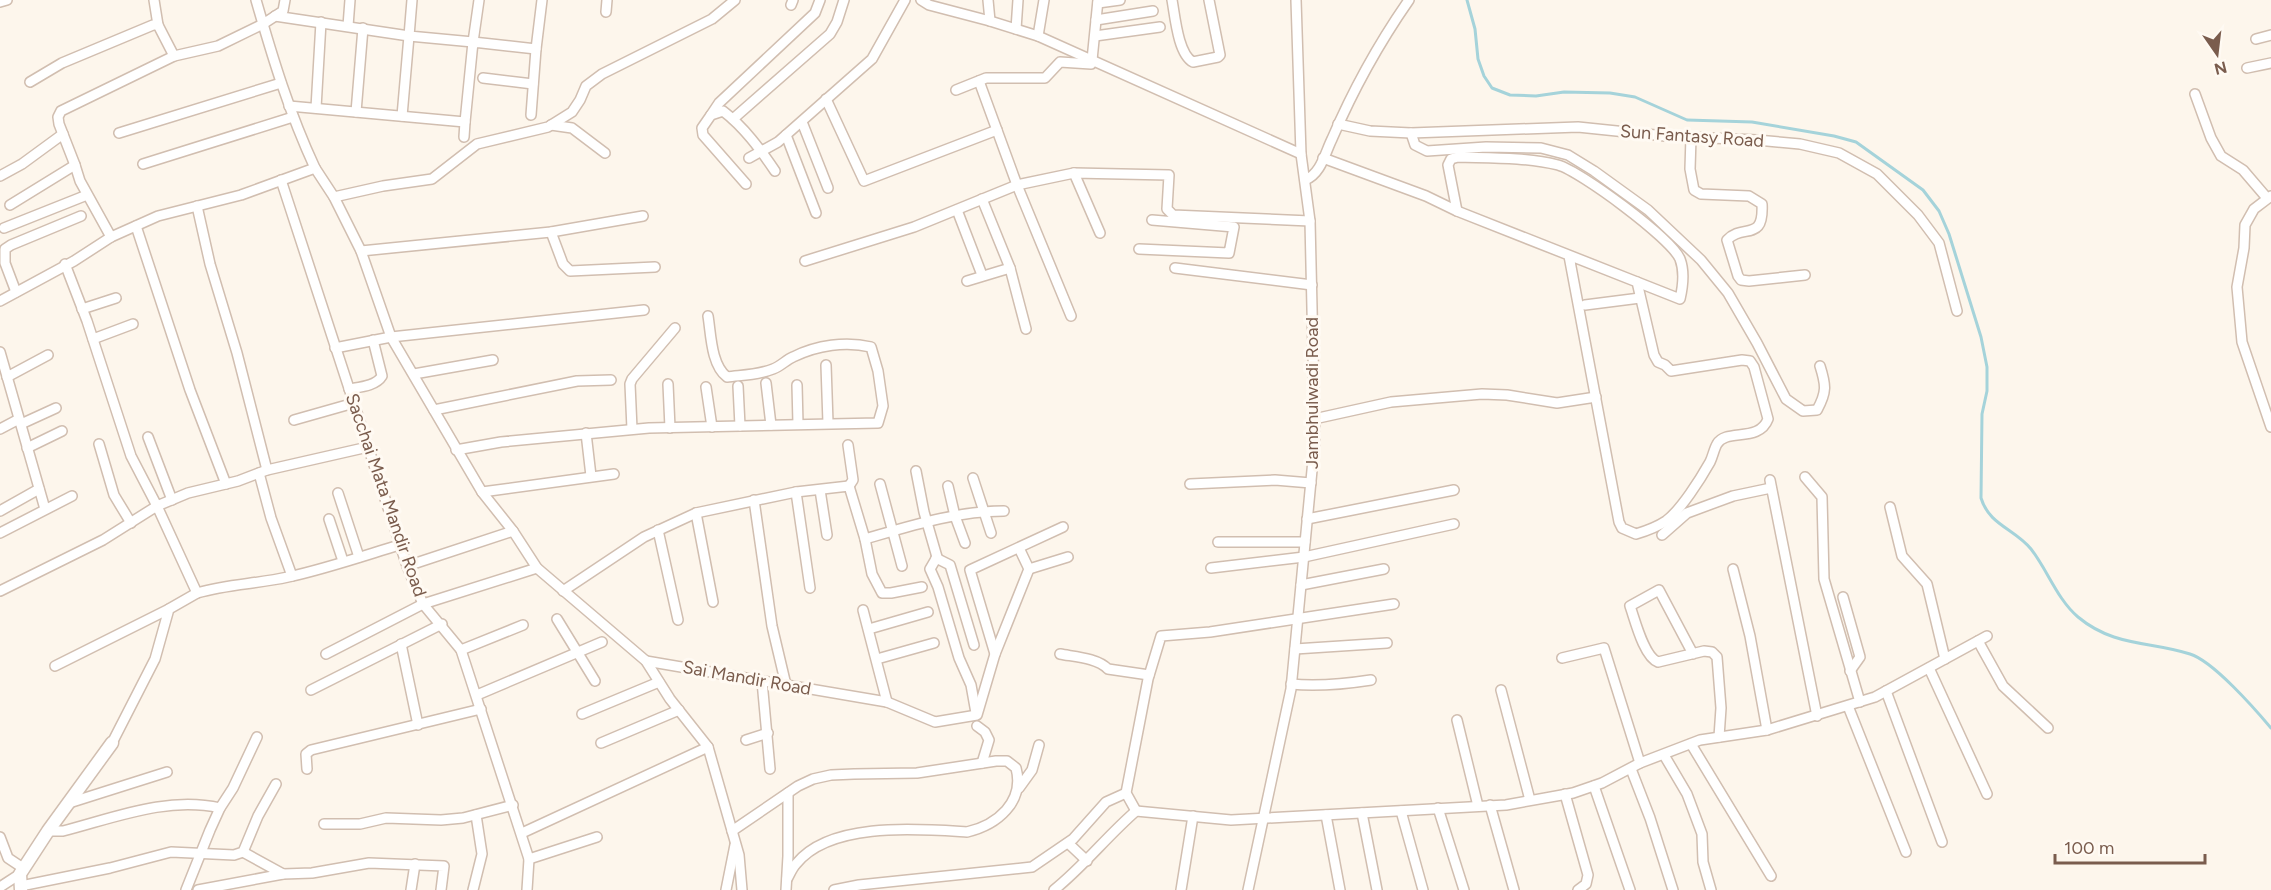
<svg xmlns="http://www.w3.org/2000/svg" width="2271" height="890" viewBox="0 0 2271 890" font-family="Figtree,sans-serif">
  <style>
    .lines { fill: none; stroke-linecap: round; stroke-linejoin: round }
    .stream { stroke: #a5d3da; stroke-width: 3 }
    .minor-casing { stroke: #d1beb0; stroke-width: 12 }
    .tertiary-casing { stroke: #d1beb0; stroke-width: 15 }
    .minor { stroke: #fff; stroke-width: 9 }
    .tertiary { stroke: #fff; stroke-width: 12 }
    .labels { text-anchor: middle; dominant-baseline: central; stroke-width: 6; stroke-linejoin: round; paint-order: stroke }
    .street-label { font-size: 18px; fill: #7a5c4d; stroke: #fffaf3 }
  </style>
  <rect width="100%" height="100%" fill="#fdf6ec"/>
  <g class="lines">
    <path class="stream" d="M1467 0 1475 29 1478 59 1484 76 1492 88 1510 95 1536 96 1564 92 1610 93 1635 97 1687 120 1752 122 1834 136 1856 142 1923 190 1939 211 1949 234 1981 337 1987 367V391L1982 414 1981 498C1989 525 2015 529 2031 549 2048 571 2057 599 2078 617 2114 647 2150 641 2190 654 2213 661 2255 709 2271 728"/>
    <defs>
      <g id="minor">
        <polyline points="154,0 158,25"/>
        <path d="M256 0C273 59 289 112 315 168"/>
        <polyline points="412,0 409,36 473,42 479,0"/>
        <polyline points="921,0 929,5 990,21 1038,36 1301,154"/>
        <polyline points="988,0 990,21"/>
        <path d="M1172 0C1175 16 1178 54 1193 62L1218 57 1220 55 1209 0"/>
        <polyline points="0,2 7,0"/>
        <polyline points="1098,3 1120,0"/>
        <polyline points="791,5 793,0"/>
        <polyline points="606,12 607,0"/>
        <polyline points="275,16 409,36 402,116"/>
        <polyline points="1096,20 1153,11"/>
        <polyline points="348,26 350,0"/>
        <polyline points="1016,29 1018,0"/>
        <polyline points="1038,36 1044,0"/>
        <polyline points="1095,36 1160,27"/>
        <polyline points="2256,39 2271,35"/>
        <polyline points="1092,60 1098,0"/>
        <polyline points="2247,68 2271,63"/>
        <polyline points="483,78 533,84"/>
        <polyline points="979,81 1017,185 1071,316"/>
        <polyline points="30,82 62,63 153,25 158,25 174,56"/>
        <polyline points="956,90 986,78 1045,78 1060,62 1091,64 1092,60"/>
        <polyline points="2195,94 2211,138 2221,156 2243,170 2267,198"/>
        <polyline points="826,99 864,181 997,130"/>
        <polyline points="289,106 465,122 473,42 536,49 542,0"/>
        <polyline points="316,108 321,22"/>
        <polyline points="356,112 363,28"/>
        <polyline points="531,115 536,49"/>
        <polyline points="711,115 719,103 815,13 820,0"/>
        <polyline points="733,119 830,34 837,22 844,0"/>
        <polyline points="802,122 828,188"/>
        <polyline points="1338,124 1370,131 1411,133 1578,127 1665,136 1757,140 1800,144 1839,153 1877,174 1918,215 1939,243 1957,311"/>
        <polyline points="551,125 572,128 605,153"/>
        <polyline points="119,133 281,83"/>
        <path d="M1411 133 1415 145 1427 151 1486 147 1541 148 1568 155 1594 171 1648 210 1701 260 1728 293 1757 343 1786 399 1803 411 1817 410C1827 392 1826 385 1820 366"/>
        <polyline points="786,135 816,213"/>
        <polyline points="464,137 465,122"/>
        <path d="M1691 137 1690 169 1694 190 1701 194 1749 196 1762 204C1764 243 1743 223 1727 240L1738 276 1741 280 1749 281 1805 275"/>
        <polyline points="749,158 778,142 872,59 905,0"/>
        <path d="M1323 158 1426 196 1457 211 1637 282 1654 355 1658 362 1665 365 1671 371 1742 360 1750 361 1754 367 1768 419C1759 443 1726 428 1717 444 1714 449 1713 456 1710 462 1701 478 1681 510 1666 521 1657 527 1646 531 1636 534L1622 528 1619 522 1569 256"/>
        <polyline points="143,164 293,117"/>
        <polyline points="1074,173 1100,233"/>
        <polyline points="0,176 22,164 63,134"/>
        <polyline points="281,180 407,566 423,604 461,650 529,859 527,890"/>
        <path d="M1305 180C1321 174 1325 153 1332 139 1353 90 1379 43 1409 0"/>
        <path d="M746 184 703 135 702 128 711 115 723 111C744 127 760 149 775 171"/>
        <polyline points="2271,196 2254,209 2245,225 2244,248 2237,287 2242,342 2271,427"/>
        <polyline points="334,197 383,186 432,179 477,144 548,127 572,112 580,100 586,86 602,74 712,19 735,0"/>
        <polyline points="982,199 1010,268"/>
        <polyline points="10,205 75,165"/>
        <polyline points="197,206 210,264 237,353 267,470"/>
        <polyline points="957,210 982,275"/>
        <path d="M1457 211 1448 165 1451 159 1458 157C1491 158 1525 157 1558 165 1580 171 1671 238 1680 259 1685 272 1683 286 1680 299L1637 282"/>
        <polyline points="136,226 190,390 226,484"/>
        <polyline points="4,228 87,195"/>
        <polyline points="551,232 563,264 570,271 655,267"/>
        <polyline points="111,237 80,181 75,165 59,124 58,117 61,111 174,56 218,46 263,24 283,11 285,0"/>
        <polyline points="1139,249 1229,253 1234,227 1152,220"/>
        <polyline points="361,251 551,232 643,216"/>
        <polyline points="805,261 914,227 1017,185 1074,173 1169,175 1167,209 1173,215 1310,221"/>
        <polyline points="1175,268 1312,285"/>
        <polyline points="967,281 1010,268 1026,329"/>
        <polyline points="16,292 5,263 5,249 11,245 81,216"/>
        <polyline points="0,301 74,261 111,237 158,216 241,195 315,168 334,197 361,251 391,337 482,492 513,531 537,568 646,661 670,699 708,747 522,833"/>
        <polyline points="1585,305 1640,298"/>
        <polyline points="82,309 116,298"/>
        <polyline points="93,339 133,324"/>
        <polyline points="335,348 391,337 644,310"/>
        <polyline points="0,352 45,509"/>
        <polyline points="826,365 828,423"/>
        <polyline points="414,374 493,360"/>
        <polyline points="7,377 48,355"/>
        <polyline points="766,383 771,425"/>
        <polyline points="668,384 670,428"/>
        <polyline points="797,385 798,424"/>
        <polyline points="738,386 740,426"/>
        <polyline points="706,387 712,427"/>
        <path d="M349 389C360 387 376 386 382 376L373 340"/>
        <polyline points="434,410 577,381 611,380"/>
        <polyline points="1314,419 1391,402 1482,394 1507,395 1557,403 1596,397"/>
        <polyline points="294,420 354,403"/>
        <polyline points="21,424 56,408"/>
        <polyline points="0,429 19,419"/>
        <polyline points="632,429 630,384 632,379 675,328"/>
        <polyline points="586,433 591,476"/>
        <polyline points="148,437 172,500"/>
        <polyline points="99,444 114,495 131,523"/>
        <polyline points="848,445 853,480 849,486"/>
        <polyline points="27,448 62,431"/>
        <path d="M456 450 501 442 649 428 878 423 883 406 878 371 871 347C846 341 817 345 793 357 786 360 781 366 773 369 758 375 743 375 727 377 711 365 711 334 708 316"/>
        <polyline points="916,471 924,512 937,557 930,569 938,587 959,658 971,685 976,713"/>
        <polyline points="259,473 271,518 292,576"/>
        <polyline points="1805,477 1822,497 1824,579 1860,702"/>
        <polyline points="973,478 991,533"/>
        <polyline points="1770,480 1817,716"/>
        <polyline points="880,484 902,566"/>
        <polyline points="1190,484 1275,480 1311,483"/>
        <polyline points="948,486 955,516 965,543"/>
        <polyline points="820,490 827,535"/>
        <polyline points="482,492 614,474"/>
        <polyline points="796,492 810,588"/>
        <polyline points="338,493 359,557"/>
        <polyline points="754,500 772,626 786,685"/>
        <polyline points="1890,507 1902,556 1927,584 1945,659"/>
        <polyline points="0,511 39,489"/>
        <polyline points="696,513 713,602"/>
        <polyline points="329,519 343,561"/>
        <polyline points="1307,519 1454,490"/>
        <polyline points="658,530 678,620"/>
        <polyline points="0,533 72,496"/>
        <polyline points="1662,535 1687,513 1733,496 1771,488"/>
        <path d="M865 539C910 526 956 511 1004 511"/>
        <polyline points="1218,542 1305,542"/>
        <polyline points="936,558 950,565 974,645"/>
        <polyline points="407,566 513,531"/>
        <polyline points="1211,568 1304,557 1454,524"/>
        <polyline points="1029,569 1068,557"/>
        <polyline points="1733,569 1750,636 1767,730"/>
        <polyline points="1301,585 1384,569"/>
        <polyline points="0,591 103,540 157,506 131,456 87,321 65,264"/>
        <polyline points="563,591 644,537 696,513 796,492 849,486 865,539 872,574 882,593 891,593 922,587"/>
        <path d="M197 593C227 584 257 584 288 577 325 569 363 556 399 545"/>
        <polyline points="1843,597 1860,657 1850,671"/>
        <polyline points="863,610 887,702"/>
        <polyline points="557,619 595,681"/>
        <polyline points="869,629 928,612"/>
        <polyline points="1978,641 2003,686 2048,728"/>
        <polyline points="401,644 418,725"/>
        <polyline points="1295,649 1387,643"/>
        <polyline points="461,650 523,625"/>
        <polyline points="326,654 423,604 537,568"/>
        <polyline points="995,654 970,570 1063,527"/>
        <path d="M1060 654C1076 657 1097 658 1108 669L1149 675"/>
        <path d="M1693 654 1659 590 1630 606C1635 620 1644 657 1658 662L1704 651 1712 652 1717 657 1721 708 1719 737"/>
        <polyline points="1562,658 1604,648 1640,763"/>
        <polyline points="877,659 934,643"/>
        <polyline points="646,661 887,702 935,722 977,715 995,654 1029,569 1019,548"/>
        <polyline points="55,666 169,609"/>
        <polyline points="1929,668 1987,794"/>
        <polyline points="762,681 770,769"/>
        <path d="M1291 684C1318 687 1345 684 1371 680"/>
        <polyline points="311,690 442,624"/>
        <polyline points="1501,690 1530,800"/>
        <polyline points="1886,691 1942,842"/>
        <polyline points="477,695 602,642"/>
        <polyline points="1848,706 1906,852"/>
        <polyline points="582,714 659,682"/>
        <polyline points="1457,720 1478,806"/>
        <polyline points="977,726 985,732 989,740 982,763"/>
        <polyline points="746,740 768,733"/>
        <polyline points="112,743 155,659 169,609 197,593 157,506 188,493 238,481 267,470 368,447"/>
        <polyline points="601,743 679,710"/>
        <polyline points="1691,744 1771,876"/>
        <polyline points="708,747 739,855 742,890"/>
        <polyline points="1664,755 1687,794 1702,834 1703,862 1711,890"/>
        <polyline points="307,769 306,754 311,750 481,709"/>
        <polyline points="1631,769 1650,818 1673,890"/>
        <polyline points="1594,786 1630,890"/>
        <polyline points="1019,788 1032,770 1039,745"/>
        <polyline points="1565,794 1588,875 1586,884 1578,890"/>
        <polyline points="69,803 167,772"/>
        <polyline points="1490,805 1514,890"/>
        <polyline points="1438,808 1464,890"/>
        <polyline points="1136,811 1126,793 1148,679 1161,636 1210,632 1394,604"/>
        <polyline points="1401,811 1423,890"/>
        <polyline points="1362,813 1377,890"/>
        <polyline points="1326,815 1340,890"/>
        <polyline points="324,824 360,824 386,818 441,820 463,818 513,805"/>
        <path d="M48 831H63C114 818 167 796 220 808"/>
        <path d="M732 831 798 786 813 779 831 775 854 774 917 773 996 761H1007L1016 768C1025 802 997 825 967 832 919 829 830 821 796 864 792 868 790 874 787 879"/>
        <polyline points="0,837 8,858 23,868"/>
        <polyline points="1068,843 1087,861"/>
        <polyline points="243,852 283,874"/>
        <polyline points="529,859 597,837"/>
        <polyline points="21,886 110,868 171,852 234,855 243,852 258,816 276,784"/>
        <polyline points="0,887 20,874"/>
        <polyline points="186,890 210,830 220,808 233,788 257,737"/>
        <polyline points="198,890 283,874 312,873 369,863 444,866 441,890"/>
        <polyline points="411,890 415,864"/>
        <polyline points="473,890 482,854 476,815"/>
        <polyline points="726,890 735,845"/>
        <polyline points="786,890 788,856 788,793"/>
        <polyline points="834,890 859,885 1032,867 1073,839 1106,802 1126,793"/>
        <path d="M1054 890C1084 866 1107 836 1136 811L1231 820 1506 805 1573 793 1602 783 1640 763 1700 740 1767 730 1875 697 1987 636"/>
        <polyline points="1181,890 1193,816"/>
        <polyline points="1248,890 1291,689 1315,439 1310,221 1301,154 1296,0"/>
      </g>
      <polyline id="tertiary" points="21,890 20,874 48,831 112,743"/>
    </defs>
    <use href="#minor" class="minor-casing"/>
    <use href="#tertiary" class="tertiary-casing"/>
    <use href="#minor" class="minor"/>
    <use href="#tertiary" class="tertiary"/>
  </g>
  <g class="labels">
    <g class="street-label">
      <text transform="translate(1692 136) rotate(4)">Sun Fantasy Road</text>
      <text transform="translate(1312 393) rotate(-90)">Jambhulwadi Road</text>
      <text transform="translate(386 495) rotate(71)">Sacchai Mata Mandir Road</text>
      <text transform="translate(747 678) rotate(10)">Sai Mandir Road</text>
    </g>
  </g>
  <g transform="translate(2217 54) rotate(166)" stroke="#fffaf3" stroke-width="4.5" paint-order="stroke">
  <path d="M0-4.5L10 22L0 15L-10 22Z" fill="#7a5c4d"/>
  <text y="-9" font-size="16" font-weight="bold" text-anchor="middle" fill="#7a5c4d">N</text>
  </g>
  <path d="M2055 854v9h150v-9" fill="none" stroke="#7a5c4d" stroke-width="3"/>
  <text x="2064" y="854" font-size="18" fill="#7a5c4d" stroke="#fffaf3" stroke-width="4.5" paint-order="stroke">100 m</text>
</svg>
